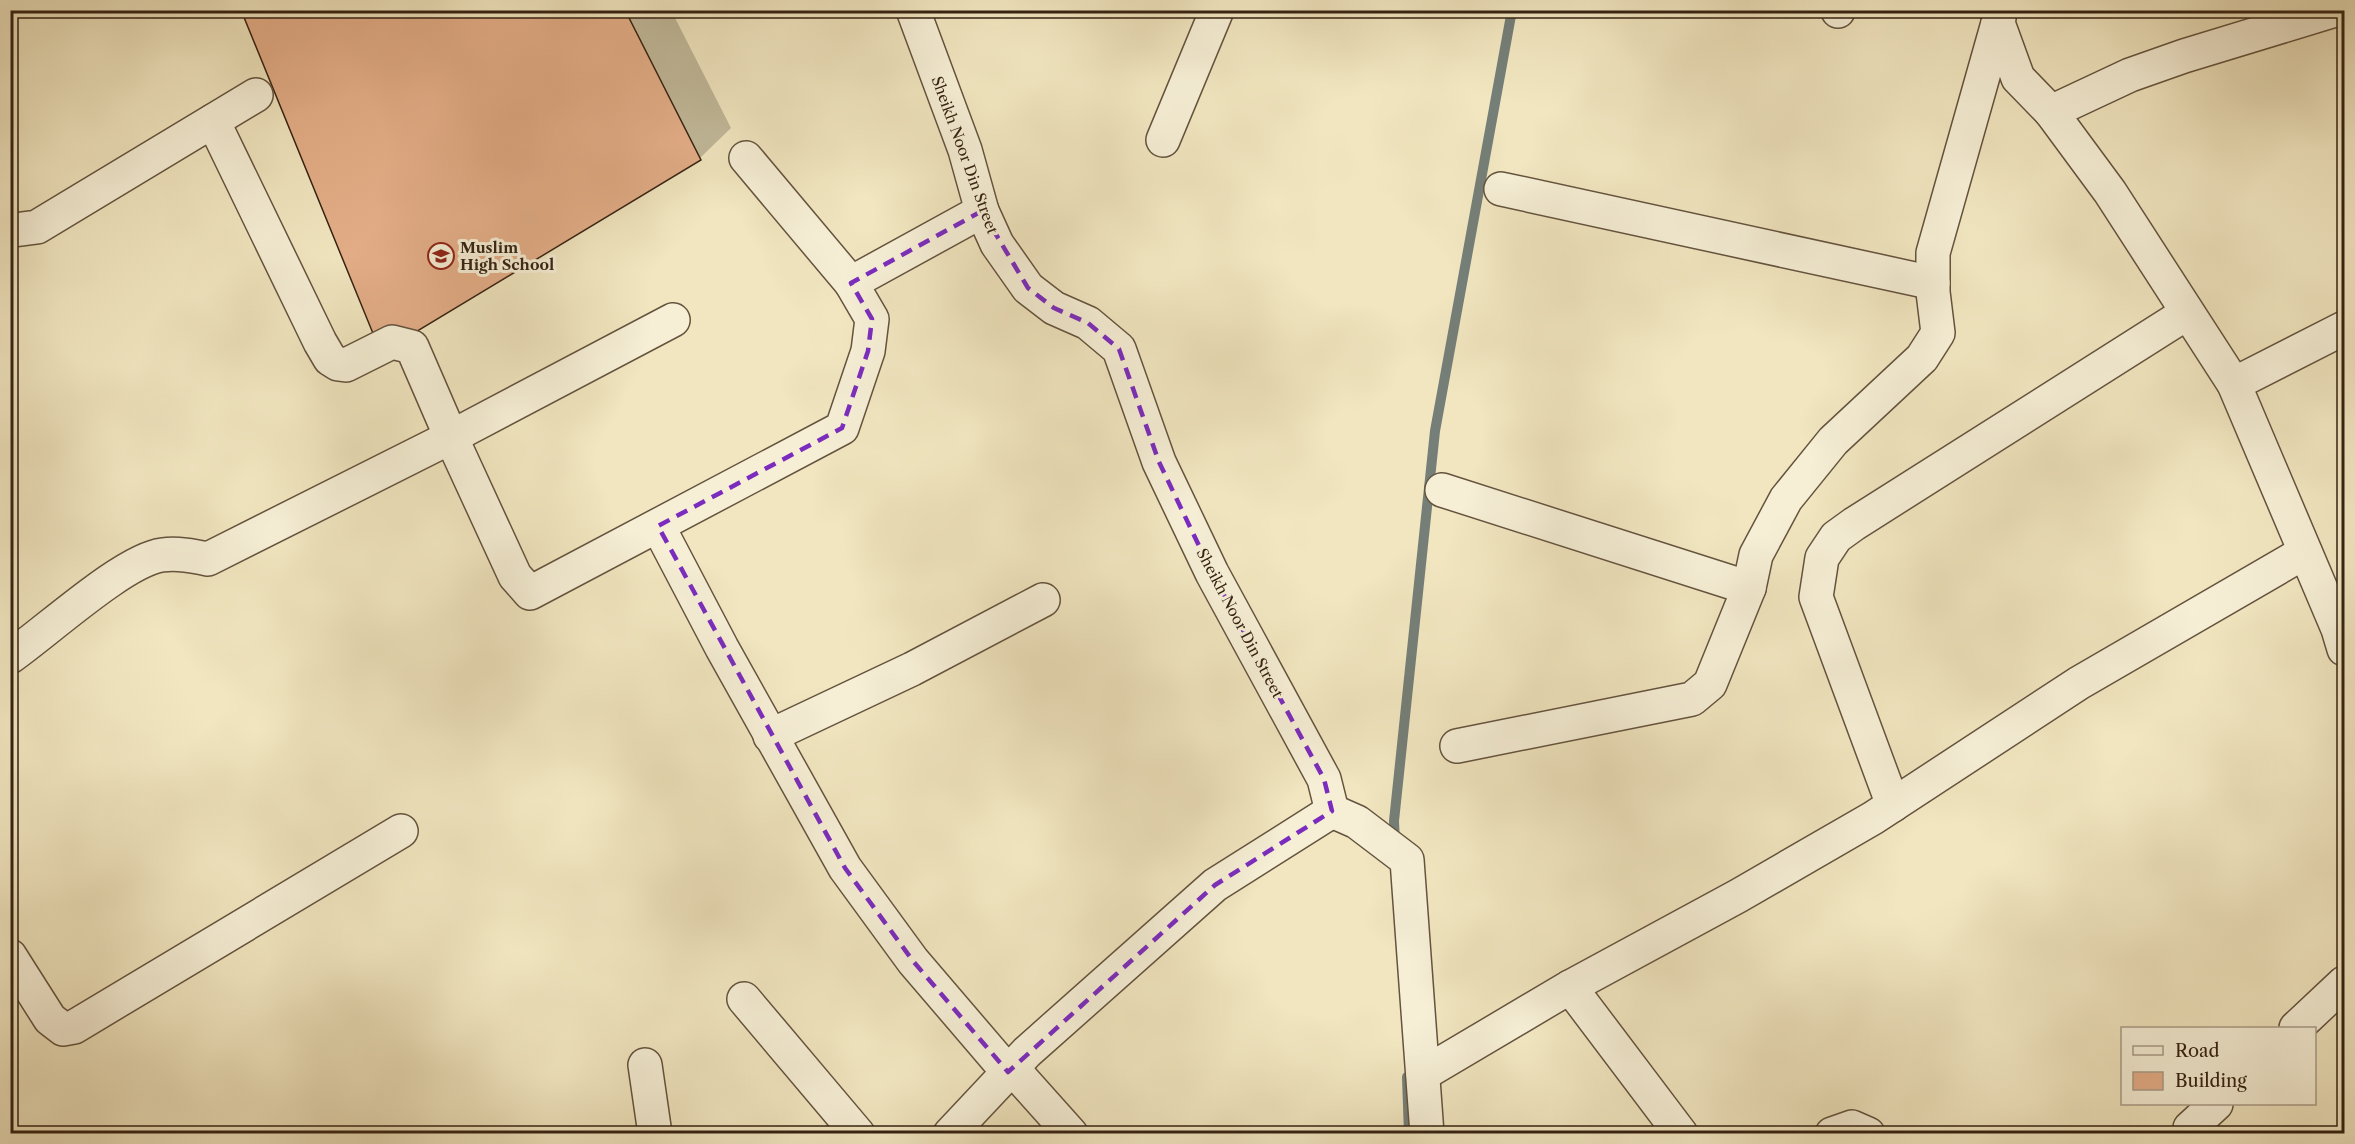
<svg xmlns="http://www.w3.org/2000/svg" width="2355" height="1144" viewBox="0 0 2355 1144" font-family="'Libre Caslon Text',serif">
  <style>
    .shadow { fill: #0003 }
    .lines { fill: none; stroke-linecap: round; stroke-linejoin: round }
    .stream { stroke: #757f78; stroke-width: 10 }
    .building { fill: #e4ae88; stroke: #352212; stroke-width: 1.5 }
    .minor-casing { stroke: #64533e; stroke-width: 36 }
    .minor { stroke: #f6efd6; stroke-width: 33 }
    .marked { fill: none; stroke: #7b2cbf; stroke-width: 4.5; stroke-dasharray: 12 8; stroke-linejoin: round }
    .labels { text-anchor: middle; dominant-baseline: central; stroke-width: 6; stroke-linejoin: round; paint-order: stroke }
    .street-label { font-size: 15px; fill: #352212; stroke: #f6efd6 }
    .poi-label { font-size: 15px; font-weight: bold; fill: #352212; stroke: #f6efd6; text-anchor: start }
  </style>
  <rect width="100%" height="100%" fill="#f1e6c0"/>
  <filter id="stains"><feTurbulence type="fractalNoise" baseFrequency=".00333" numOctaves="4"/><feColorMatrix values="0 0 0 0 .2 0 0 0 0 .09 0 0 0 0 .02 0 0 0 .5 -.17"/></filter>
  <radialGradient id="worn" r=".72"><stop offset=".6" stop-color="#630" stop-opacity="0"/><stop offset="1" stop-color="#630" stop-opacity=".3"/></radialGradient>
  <polygon class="shadow" points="243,10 671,10 731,128 700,158 381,351"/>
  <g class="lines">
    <g class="stream">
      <polyline points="1395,843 1394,821 1435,431 1512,10"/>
      <polyline points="1407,1077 1409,1134"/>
    </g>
  </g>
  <polygon class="building" points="241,10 625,10 701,160 381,353"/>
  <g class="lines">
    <defs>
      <g id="minor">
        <polyline points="913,10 965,150 982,211 997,244 1028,288 1054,308 1088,323 1119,349 1159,462 1212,573 1324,779 1332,811 1215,885 1027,1052 950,1134"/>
        <polyline points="1838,11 1838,10"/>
        <polyline points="1999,18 1998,23 2018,78 2051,112 2110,192 2234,384 2338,629 2344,649"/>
        <polyline points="2051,112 2130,75 2184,56 2335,10"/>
        <polyline points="213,121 320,342 330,359 338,364 346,365 392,342 412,347 451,437 515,576 530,593 842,428 868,351 872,319 851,283 982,211"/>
        <polyline points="1163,140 1217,10"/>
        <polyline points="746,158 851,283"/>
        <polyline points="1501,189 1933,283"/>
        <polyline points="10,228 14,230 37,227 256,95"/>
        <polyline points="2234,384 2344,328"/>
        <polyline points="1442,490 1749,588"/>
        <polyline points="658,526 722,648 845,868 913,961 1008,1072"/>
        <path d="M10 657C46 632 124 560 162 555 178 553 193 556 208 559L451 437 673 320"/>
        <polyline points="770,736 912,669 1043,600"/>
        <polyline points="1457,746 1692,699 1710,684 1749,588 1756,555 1786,499 1833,441 1922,358 1938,333 1933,292 1933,253 1998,23"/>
        <polyline points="1893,805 1816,597 1822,558 1836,537 1854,524 2187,313"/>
        <polyline points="1332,811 1357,822 1407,860 1427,1134"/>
        <polyline points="10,956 50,1019 63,1029 74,1027 401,831"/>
        <polyline points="1570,987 1681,1134"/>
        <polyline points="744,999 858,1134"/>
        <polyline points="2296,1028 2344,983"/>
        <polyline points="645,1065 655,1134"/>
        <polyline points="1012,1068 1071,1134"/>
        <polyline points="1423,1074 1570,987 1738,896 1873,818 2079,683 2305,552"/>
        <polyline points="1832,1134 1852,1127 1868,1134"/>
        <polyline points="2197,1134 2190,1128 2216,1104"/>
      </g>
    </defs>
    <use href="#minor" class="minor-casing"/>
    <use href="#minor" class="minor"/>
  </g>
  <path class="marked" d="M982 211 1028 288 1054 308 1088 323 1119 349 1159 462 1212 573 1324 779 1332 811 1215 885 1008 1072 913 961 845 868 658 526 842 428 868 351 872 319 851 283Z"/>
  <defs>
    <symbol id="school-ring" viewBox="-11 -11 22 22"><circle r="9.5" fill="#f6efd6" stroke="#8f2418" stroke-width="1.5"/><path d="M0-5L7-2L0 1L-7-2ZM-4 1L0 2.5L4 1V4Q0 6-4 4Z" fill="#8f2418"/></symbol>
  </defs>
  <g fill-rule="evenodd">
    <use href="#school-ring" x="426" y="241" width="30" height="30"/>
  </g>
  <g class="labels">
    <g class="street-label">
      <text transform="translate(965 155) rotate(70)">Sheikh Noor Din Street</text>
      <text transform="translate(1240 623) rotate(62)">Sheikh Noor Din Street</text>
    </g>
    <g class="poi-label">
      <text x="460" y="247">Muslim<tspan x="460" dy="17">High School</tspan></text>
    </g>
  </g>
  <rect width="2355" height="1144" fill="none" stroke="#f1e6c0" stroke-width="36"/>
  <rect x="12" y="12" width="2331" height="1120" fill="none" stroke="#352212" stroke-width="3"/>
  <rect x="18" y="18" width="2319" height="1108" fill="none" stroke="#352212" stroke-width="1.5"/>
  <rect x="2121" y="1027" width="195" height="78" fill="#f6efd6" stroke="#a99d88" stroke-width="1.5"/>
  <rect x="2133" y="1046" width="30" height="9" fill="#f6efd6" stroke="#a99d88" stroke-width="1.5"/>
  <text x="2175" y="1057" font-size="18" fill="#352212">Road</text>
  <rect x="2133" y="1072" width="30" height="18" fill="#e4ae88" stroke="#a99d88" stroke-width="1.5"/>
  <text x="2175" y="1087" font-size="18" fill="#352212">Building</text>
  <rect width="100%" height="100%" filter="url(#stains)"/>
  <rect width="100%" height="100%" fill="url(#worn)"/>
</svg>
